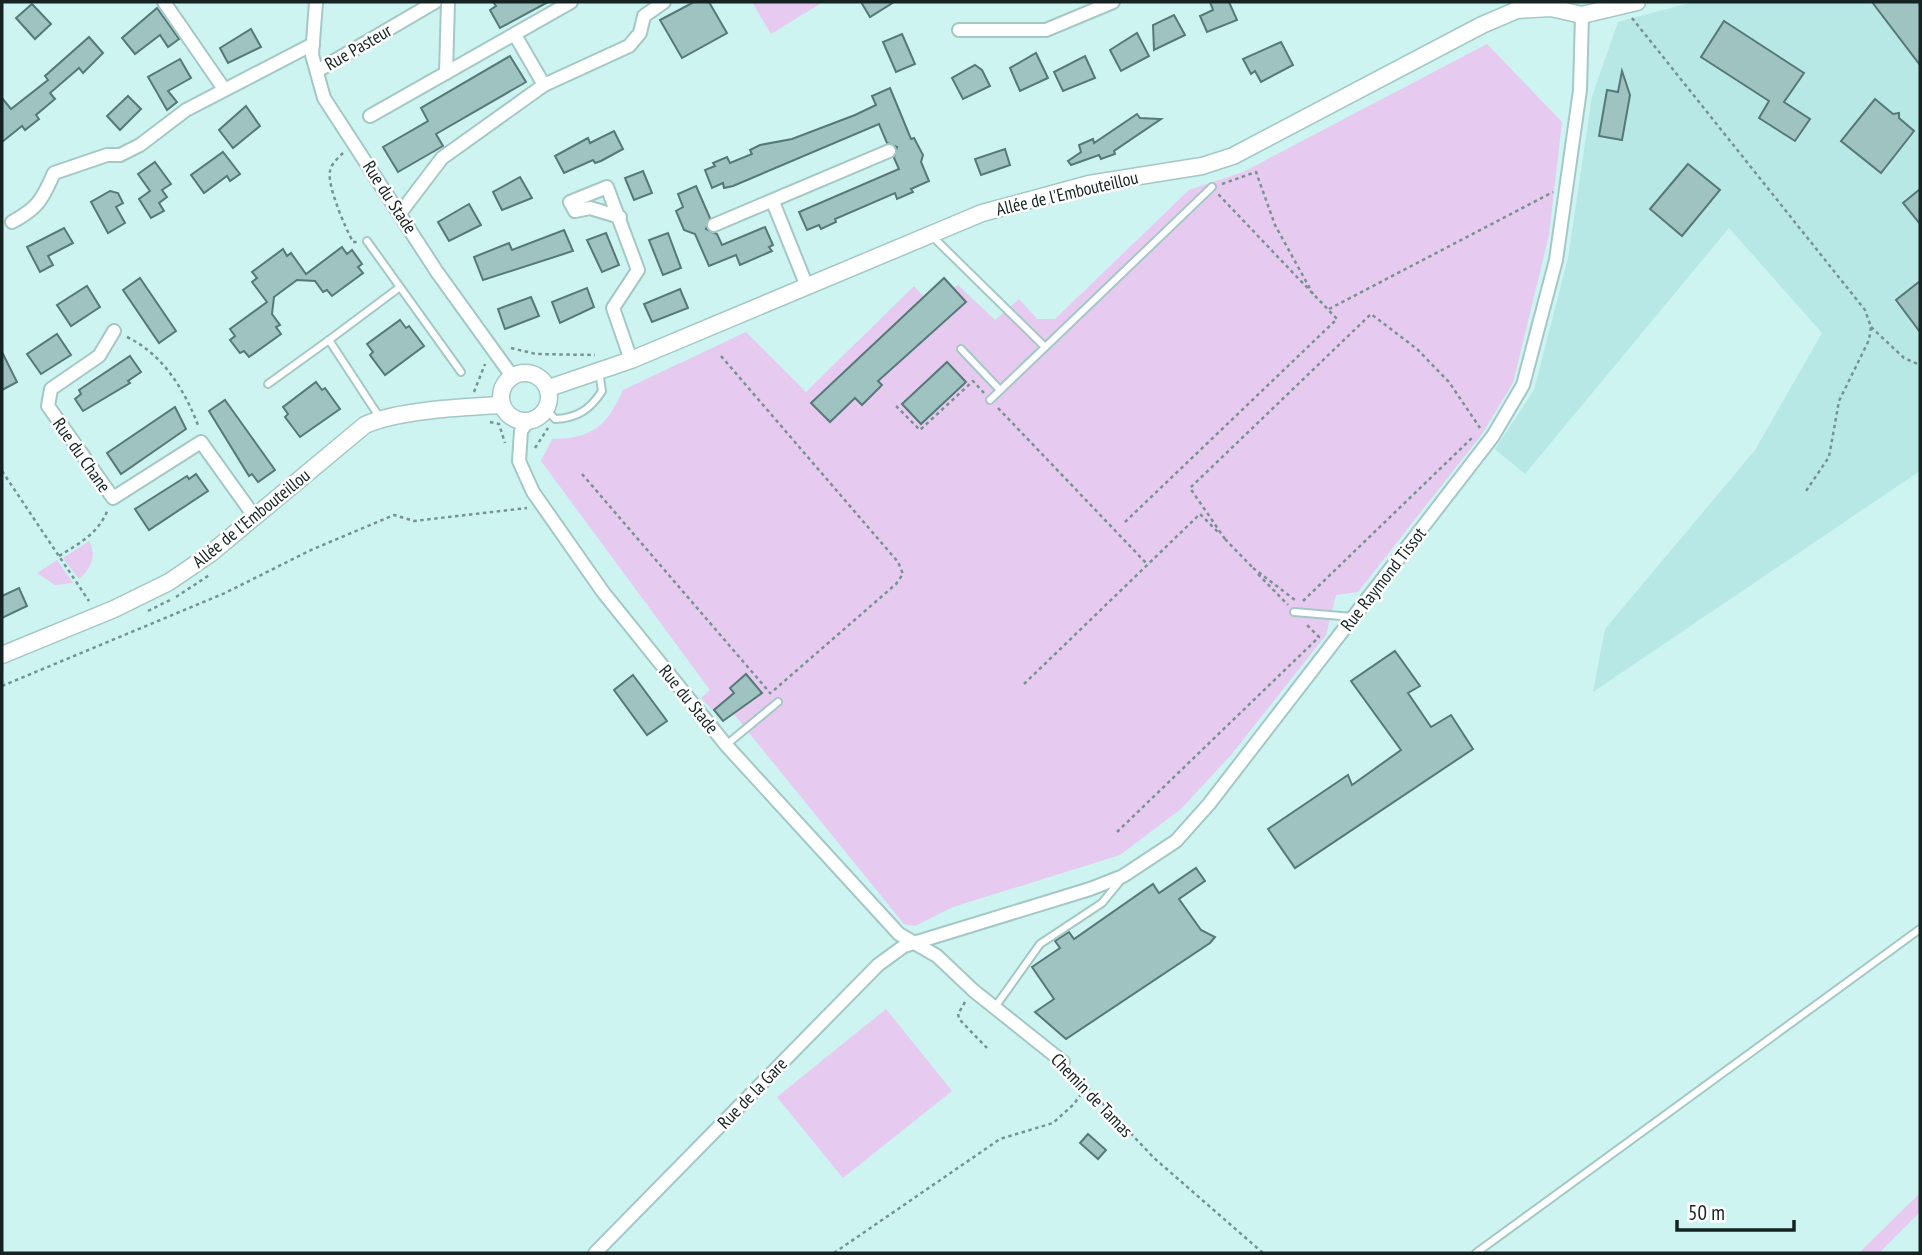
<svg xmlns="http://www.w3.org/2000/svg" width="1922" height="1255" viewBox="0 0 1922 1255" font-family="'PT Sans Narrow',sans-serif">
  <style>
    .built { fill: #b8e8e5 }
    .green { fill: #e7caf0 }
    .building { fill: #9ec3c1; stroke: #567977; stroke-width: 2 }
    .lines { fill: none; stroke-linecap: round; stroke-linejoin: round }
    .service-casing { stroke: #a3c8c6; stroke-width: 10 }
    .minor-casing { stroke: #a3c8c6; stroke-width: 16 }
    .tertiary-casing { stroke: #a3c8c6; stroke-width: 19 }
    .path { stroke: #779391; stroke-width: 2.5; stroke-dasharray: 3.5 3.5; stroke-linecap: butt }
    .service { stroke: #fff; stroke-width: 6 }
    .minor { stroke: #fff; stroke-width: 12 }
    .tertiary { stroke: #fff; stroke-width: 16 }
    .labels { text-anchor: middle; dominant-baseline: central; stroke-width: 5; stroke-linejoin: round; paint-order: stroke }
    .street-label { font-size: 18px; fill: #152423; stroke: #fff }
  </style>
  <rect width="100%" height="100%" fill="#cdf4f1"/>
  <polygon class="built" points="1693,2 1920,2 1920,471 1593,692 1605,629 1755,450 1822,333 1729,228 1525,474 1495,449 1534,390 1568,258 1592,96 1618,22"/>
  <g class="green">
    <polygon points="752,2 823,2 771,34"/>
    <path d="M1487 44 1562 122 1549 235 1513 383 1482 434 1358 592 1336 595 1326 635 1231 755 1181 809 1120 855 953 907 915 926 904 924 733 713 723 721 701 698 710 690 541 461 552 439C593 438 606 427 623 390L746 332 806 392 914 286 924 297 944 278 953 288 958 285 995 320 1019 299 1037 319H1055L1189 190 1243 172Z"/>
    <path d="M89 541C97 556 91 569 79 579L63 558Z"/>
    <polygon points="57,560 73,583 55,585 37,573"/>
    <polygon points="886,1009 952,1091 843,1178 777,1097"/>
    <polygon points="1920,1193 1920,1212 1879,1253 1859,1253"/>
  </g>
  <g class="building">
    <polygon points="493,2 548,2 500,28 490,10 496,6"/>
    <polygon points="694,2 709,2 727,33 682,58 660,20"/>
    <polygon points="861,2 894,2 870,17"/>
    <polygon points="1210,2 1229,2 1237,20 1207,32 1200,16 1213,10"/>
    <polygon points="1872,2 1920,2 1920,65"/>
    <polygon points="32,4 51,24 35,39 16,18"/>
    <polygon points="157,8 179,39 168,47 160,35 135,54 122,38"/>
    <polygon points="1174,15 1185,35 1154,50 1153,25"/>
    <polygon points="1724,21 1804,73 1784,102 1810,119 1795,141 1759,118 1769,101 1701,57"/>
    <polygon points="251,29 261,47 228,63 220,48"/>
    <polygon points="1137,33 1149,56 1121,71 1110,50"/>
    <polygon points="902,34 915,64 896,72 883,42"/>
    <polygon points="89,37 103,53 83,73 79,68 50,93 55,99 36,115 39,119 25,130 22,126 2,142 2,98 11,109 48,80 45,76"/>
    <polygon points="1281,42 1293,65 1261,82 1255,71 1251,74 1243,59"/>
    <polygon points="1036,53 1048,78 1020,91 1010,68"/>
    <polygon points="510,56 526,82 436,134 443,146 398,172 383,147 428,121 421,108"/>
    <polygon points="1085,56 1095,78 1063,91 1054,72"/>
    <polygon points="180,59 191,78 168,91 177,102 167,110 148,77"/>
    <polygon points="975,65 982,70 990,86 963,99 952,78"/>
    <polygon points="1622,71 1630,95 1622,140 1599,136 1607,90 1618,92"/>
    <polygon points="890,88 911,139 914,138 923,155 921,162 929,181 911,189 913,192 897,199 895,193 835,219 836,222 821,229 819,225 807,230 799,212 899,169 894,158 897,147 887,143 879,124 733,186 724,188 723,183 712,188 705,170 715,166 713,163 727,157 730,163 752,154 750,150 760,145 792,139 855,115 876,105 872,96"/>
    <polygon points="128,96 141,109 120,130 107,116"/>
    <polygon points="1875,99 1893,114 1899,113 1899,118 1914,131 1881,173 1841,141"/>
    <polygon points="246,106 260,126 233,148 219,130"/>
    <polygon points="1137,114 1140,118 1161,119 1114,151 1115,154 1101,159 1099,155 1071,165 1068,161 1081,152 1079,145 1093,139 1094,143"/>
    <polygon points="614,131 623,149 601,161 595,163 593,160 564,173 555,156 588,138 590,143"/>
    <polygon points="1005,149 1010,165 981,175 975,159"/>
    <polygon points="223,152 240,174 230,181 227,176 204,193 191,175"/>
    <polygon points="155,162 171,184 162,190 167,197 159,203 164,211 151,218 139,199 150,191 138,174"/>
    <polygon points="1688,164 1720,190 1682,236 1650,209"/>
    <polygon points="643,171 652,193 634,200 625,178"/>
    <polygon points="520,177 532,198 502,210 493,192"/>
    <polygon points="696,186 710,218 706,229 717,234 722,245 765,227 773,245 769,247 772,251 740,265 736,255 709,266 695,234 684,230 676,211 683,207 678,194"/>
    <polygon points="1920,189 1920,224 1903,203"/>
    <polygon points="110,191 118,193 123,203 116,207 125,223 108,233 91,202"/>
    <polygon points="469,204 481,225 449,241 438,222"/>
    <polygon points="64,228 73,243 48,256 53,265 40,272 27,247"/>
    <polygon points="564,230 573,251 483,280 474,257 509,243 512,250"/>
    <polygon points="606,233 619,265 602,272 587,240"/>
    <polygon points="668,233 681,268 663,275 649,240"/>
    <polygon points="342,247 347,254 352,250 362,264 358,267 363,273 332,296 327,290 323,292 315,281 297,280 274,297 272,314 280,325 276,327 281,334 249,357 244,351 240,353 230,340 235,336 230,329 267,302 252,282 257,278 252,272 283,249 287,256 291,253 306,274"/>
    <polygon points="140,278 176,331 159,343 123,290"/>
    <polygon points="944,278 966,302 878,381 882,385 862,405 855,398 830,422 811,403"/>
    <polygon points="1920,281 1920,332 1896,300"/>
    <polygon points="87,286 100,307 71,326 57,305"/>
    <polygon points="587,288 594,307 560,323 552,302"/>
    <polygon points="680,289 688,308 652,322 644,304"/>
    <polygon points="531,297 539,316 505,329 498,309"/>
    <polygon points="400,320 406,328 409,326 424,346 385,375 370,355 373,352 367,344"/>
    <polygon points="57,334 71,355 41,374 27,354"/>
    <polygon points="2,352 17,382 2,390"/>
    <polygon points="130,356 141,372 128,381 130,383 83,411 75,399 81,394 79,390"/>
    <polygon points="947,362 966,382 921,424 902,404"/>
    <polygon points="316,382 322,390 325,388 340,409 300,437 285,417 288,414 283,407"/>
    <polygon points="225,400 275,470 258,482 252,474 249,476 209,411"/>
    <polygon points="175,407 186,429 121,474 107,453"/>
    <polygon points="196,474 208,491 149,530 135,509 187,476 189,479"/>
    <polygon points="19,588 27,606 2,618 2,596"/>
    <polygon points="1395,651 1420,686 1408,693 1431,727 1451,715 1473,749 1295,868 1268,829 1348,775 1352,785 1401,750 1351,681"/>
    <polygon points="746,674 762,693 723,721 714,710 734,693 730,688"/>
    <polygon points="633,675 667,721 647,735 614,690"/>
    <polygon points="1196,868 1205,881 1179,899 1201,930 1215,937 1210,943 1066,1039 1035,1012 1054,999 1032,967 1060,948 1055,941 1069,932 1074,939 1153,884 1159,893"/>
    <polygon points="1088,1134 1106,1150 1098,1159 1080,1143"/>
  </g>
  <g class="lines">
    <defs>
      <g id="service">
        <polyline points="933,237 1045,347"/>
        <polyline points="367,241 461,372"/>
        <polyline points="961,349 1000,390"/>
        <polyline points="268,384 329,340"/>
        <polyline points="990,400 1212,187"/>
        <path d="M547 410 555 419C577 418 590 410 602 391L599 372"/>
        <polyline points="380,418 329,340 400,287"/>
        <polyline points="1294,612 1353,617"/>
        <polyline points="726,745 778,702"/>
        <polyline points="995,1007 1040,944 1102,903 1120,881"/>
        <polyline points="1476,1253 1920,929"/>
      </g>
      <g id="minor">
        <polyline points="164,2 224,89"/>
        <polyline points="316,2 312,55 324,98 437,272 512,376"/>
        <polyline points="959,30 1046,30 1113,2"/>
        <polyline points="515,35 544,85"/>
        <polyline points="317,71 435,2"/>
        <polyline points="446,73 448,2"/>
        <polyline points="370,116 571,2"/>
        <polyline points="773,202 806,284"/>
        <polyline points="401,212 442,158 544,85 629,46 640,33 644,16 664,2"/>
        <polyline points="620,217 590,208 575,211 570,202 607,187 638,270 613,308 631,360"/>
        <path d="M12 222C38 208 42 200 54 173L107 155H120L140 145 186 110 313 44"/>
        <polyline points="714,225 889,151"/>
        <polyline points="114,331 99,356 51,389 48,406 113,498 201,442 254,516"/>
        <polyline points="528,421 521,431 519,461 533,492 603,592 726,745 899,934 937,956 974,991 1063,1062"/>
        <polyline points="595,1253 878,965 904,946 1090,889 1123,876 1176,841 1209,804 1493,436 1523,385 1556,260 1580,90 1582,15"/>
      </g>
      <g id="tertiary">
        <circle cx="525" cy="397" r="24"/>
        <polyline points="549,388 631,360 982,213 1089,184 1202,166 1233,156 1482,25 1517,10 1551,8 1582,15 1637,2"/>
        <path d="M2 655 114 609 169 582 210 554 365 425C398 410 465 407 502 405"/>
      </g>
    </defs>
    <use href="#service" class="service-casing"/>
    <use href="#minor" class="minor-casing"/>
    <use href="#tertiary" class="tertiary-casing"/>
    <g class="path">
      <polyline points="1632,18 1865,310 1871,327 1869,340 1839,401 1829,457 1806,491"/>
      <path d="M343 153C338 158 331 164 330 171 327 186 345 227 353 242H357"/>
      <polyline points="1222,184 1256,172 1275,225 1313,294"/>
      <polyline points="1329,309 1553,192"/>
      <polyline points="1871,327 1904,358 1920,365"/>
      <path d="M127 337C163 354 186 392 199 428"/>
      <polyline points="511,348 536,354 595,355"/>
      <polyline points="721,356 898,562 903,574 896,584 773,691"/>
      <polyline points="474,392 485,364"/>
      <polyline points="896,406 920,430 973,381 984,393"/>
      <polyline points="998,408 1148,565"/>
      <polyline points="490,422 499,424 505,443"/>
      <polyline points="535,448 548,428"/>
      <polyline points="2,471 89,601"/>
      <polyline points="582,474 771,694"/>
      <polyline points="1125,522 1337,319 1218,194"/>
      <polyline points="1225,539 1190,488 1371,314 1417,349 1449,382 1480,428"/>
      <polyline points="1225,539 1254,569"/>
      <path d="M59 556C80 543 99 533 108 509"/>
      <polyline points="1253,568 1295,600"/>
      <polyline points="1258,574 1288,605"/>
      <polyline points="176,597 211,574"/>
      <polyline points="1303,601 1474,436"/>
      <polyline points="148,611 170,600"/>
      <polyline points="1024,684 1200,514 1218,532"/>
      <polyline points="2,686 225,593 311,550 394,515 414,521 527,508"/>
      <polyline points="1117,832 1319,637 1307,625"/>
      <polyline points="965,1002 958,1014 959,1019 987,1048"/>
      <polyline points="1073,1072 1154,1158 1263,1253"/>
      <polyline points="834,1253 1000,1139 1053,1123 1074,1104 1086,1087"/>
    </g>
    <use href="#service" class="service"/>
    <use href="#minor" class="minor"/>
    <use href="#tertiary" class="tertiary"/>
  </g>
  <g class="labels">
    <g class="street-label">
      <text transform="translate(358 47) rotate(-30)">Rue Pasteur</text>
      <text transform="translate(1067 193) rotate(-13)">Allée de l'Embouteillou</text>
      <text transform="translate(390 197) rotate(57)">Rue du Stade</text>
      <text transform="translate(82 455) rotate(55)">Rue du Chane</text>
      <text transform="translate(251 518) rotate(-39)">Allée de l'Embouteillou</text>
      <text transform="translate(1383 579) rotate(-52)">Rue Raymond Tissot</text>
      <text transform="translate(689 699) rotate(51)">Rue du Stade</text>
      <text transform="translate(752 1093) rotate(-46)">Rue de la Gare</text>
      <text transform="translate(1092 1095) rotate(46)">Chemin de Tamas</text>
    </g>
  </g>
  <rect width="1922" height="1255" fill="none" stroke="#152423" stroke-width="7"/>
  <path d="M1677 1220v10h117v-10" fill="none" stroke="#152423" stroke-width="3.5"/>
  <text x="1688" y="1220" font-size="21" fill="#152423" stroke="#ffffff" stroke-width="5" paint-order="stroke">50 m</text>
</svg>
